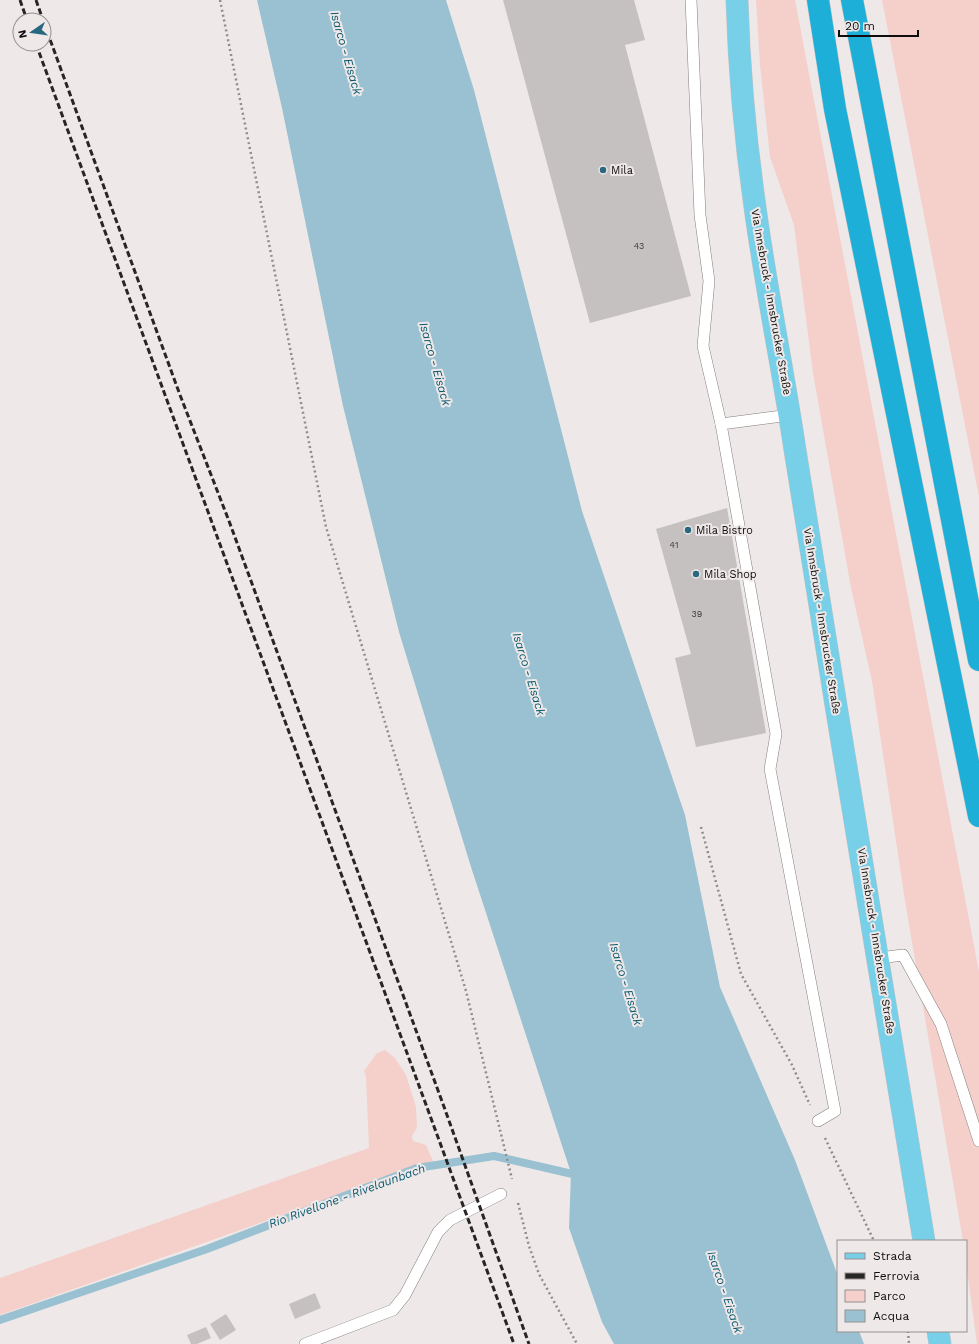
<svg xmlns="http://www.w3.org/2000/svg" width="979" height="1344" viewBox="0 0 979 1344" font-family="'Work Sans',sans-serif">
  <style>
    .green { fill: #f5cfca }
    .water { fill: #9ac1d1 }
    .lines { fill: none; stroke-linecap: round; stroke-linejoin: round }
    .stream { stroke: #9ac1d1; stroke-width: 8 }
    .building { fill: #c6c1c1 }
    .service-casing { stroke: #827e7d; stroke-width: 12 }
    .primary-casing { stroke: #c5c5c5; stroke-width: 23 }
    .motorway-casing { stroke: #c5c5c5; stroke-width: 23 }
    .path { stroke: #918d8d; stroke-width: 2.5; stroke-dasharray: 2 3; stroke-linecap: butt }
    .service { stroke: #fff; stroke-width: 11 }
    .primary { stroke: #78cfe8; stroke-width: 22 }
    .motorway { stroke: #1eafd9; stroke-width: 22 }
    .rail { stroke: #272525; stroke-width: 3; stroke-dasharray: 6 3; stroke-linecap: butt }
    .poi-dot { fill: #29687e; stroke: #eee9e8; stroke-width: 1.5 }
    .labels { text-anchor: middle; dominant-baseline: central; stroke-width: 4; stroke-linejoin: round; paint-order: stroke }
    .number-label { font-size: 9px; fill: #3d3a3a }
    .poi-label { font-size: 11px; fill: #0f0d0d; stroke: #eee9e8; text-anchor: start }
    .street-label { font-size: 11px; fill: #0f0d0d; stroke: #eee9e8 }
    .water-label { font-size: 12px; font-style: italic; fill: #0a5970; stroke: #eee9e8 }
  </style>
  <rect width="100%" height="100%" fill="#eee9e8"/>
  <g class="green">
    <polygon points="756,0 795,0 979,972 979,1344 977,1344 966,1263 966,1241 963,1241 905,901 872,681 851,588 813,373 794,225 770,157 760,65"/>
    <polygon points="882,0 979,0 979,497"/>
    <polygon points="385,1050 395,1058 406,1075 416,1107 417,1128 412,1136 413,1141 426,1145 433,1161 397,1172 373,1183 0,1315 0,1278 369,1148 366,1077 364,1071 377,1053"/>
  </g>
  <polygon class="water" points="257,0 446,0 474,90 582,511 685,815 720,987 795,1160 838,1276 838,1331 859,1331 864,1344 614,1344 602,1322 569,1228 571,1173 471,867 399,632 343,406 282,108"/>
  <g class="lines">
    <polyline class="stream" points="0,1320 207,1249 417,1168 494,1156 581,1176"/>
  </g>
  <g class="building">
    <polygon points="503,0 634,0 645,40 625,45 691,296 590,323"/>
    <polygon points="727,508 766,733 696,747 675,658 691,654 656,529"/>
    <polygon points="315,1293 321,1308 295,1319 289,1304"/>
    <polygon points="226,1314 236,1330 220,1340 210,1324"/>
    <polygon points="206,1327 211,1338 197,1344 191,1344 187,1335"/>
  </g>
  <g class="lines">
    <defs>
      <g id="service">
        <polyline points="691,0 700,215 709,281 703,346 721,424"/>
        <polyline points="790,415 721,424 776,734 770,769 835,1111 818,1121"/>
        <polyline points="879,958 903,955 941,1024 979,1141"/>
        <polyline points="305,1344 393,1310 405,1295 438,1232 450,1220 501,1194"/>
      </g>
      <g id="primary">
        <path d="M737 0C739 69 745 138 755 207 766 289 783 369 795 450 836 714 882 977 924 1241"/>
        <polyline points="938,1331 940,1344"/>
      </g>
      <g id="motorway">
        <polyline points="818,0 835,109 979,816"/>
        <polyline points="852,0 979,660"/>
      </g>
    </defs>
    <use href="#service" class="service-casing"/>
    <use href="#primary" class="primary-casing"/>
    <use href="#motorway" class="motorway-casing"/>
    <g class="path">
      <polyline points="220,0 326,527 466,991 512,1179"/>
      <polyline points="701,827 741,974 792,1065 810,1105"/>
      <polyline points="825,1138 874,1241"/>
      <polyline points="518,1203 529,1246 539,1274 577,1344"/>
      <polyline points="908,1331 909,1344"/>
    </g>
    <use href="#service" class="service"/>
    <use href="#primary" class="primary"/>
    <use href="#motorway" class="motorway"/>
    <g class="rail">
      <polyline points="20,0 27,20"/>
      <polyline points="36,0 43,20"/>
      <polyline points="44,23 180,395 229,521 443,1104 529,1344"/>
      <polyline points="36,44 514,1344"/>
    </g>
  </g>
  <g class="poi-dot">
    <circle cx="603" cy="170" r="4"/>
    <circle cx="688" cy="530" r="4"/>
    <circle cx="696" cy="574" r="4"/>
  </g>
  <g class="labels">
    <g class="number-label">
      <text x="639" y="246">43</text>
      <text x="674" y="545">41</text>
      <text x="697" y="614">39</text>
    </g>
    <g class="poi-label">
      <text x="611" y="170">Mila</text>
      <text x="696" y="530">Mila Bistro</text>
      <text x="704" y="574">Mila Shop</text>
    </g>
    <g class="street-label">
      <text transform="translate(771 302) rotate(80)">Via Innsbruck - Innsbrucker Straße</text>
      <text transform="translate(822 621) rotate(81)">Via Innsbruck - Innsbrucker Straße</text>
      <text transform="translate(876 941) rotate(81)">Via Innsbruck - Innsbrucker Straße</text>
    </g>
    <g class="water-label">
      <text transform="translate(346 53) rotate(74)">Isarco - Eisack</text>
      <text transform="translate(435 364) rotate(74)">Isarco - Eisack</text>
      <text transform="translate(529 674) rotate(73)">Isarco - Eisack</text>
      <text transform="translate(626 984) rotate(73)">Isarco - Eisack</text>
      <text transform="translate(347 1196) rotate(-20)">Rio Rivellone - Rivelaunbach</text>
      <text transform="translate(725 1292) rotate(71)">Isarco - Eisack</text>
    </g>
  </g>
  <rect x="837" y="1240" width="130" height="92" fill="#eee9e8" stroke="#959190"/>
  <rect x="845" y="1253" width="20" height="6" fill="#78cfe8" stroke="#959190"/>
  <text x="873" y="1260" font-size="12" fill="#0f0d0d">Strada</text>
  <rect x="845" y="1273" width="20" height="6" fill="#272525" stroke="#959190"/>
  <text x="873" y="1280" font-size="12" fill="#0f0d0d">Ferrovia</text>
  <rect x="845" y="1290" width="20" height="12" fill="#f5cfca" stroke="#959190"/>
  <text x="873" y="1300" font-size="12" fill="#0f0d0d">Parco</text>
  <rect x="845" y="1310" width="20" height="12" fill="#9ac1d1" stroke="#959190"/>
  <text x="873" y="1320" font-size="12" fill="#0f0d0d">Acqua</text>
  <g transform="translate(32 32) rotate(257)"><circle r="19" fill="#eee9e8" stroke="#959190"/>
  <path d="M0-3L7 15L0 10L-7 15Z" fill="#29687e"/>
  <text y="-6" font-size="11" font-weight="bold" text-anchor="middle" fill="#0f0d0d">N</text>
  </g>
  <path d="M839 30v6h79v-6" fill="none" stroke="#0f0d0d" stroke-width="2"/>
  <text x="845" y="30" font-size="12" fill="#0f0d0d" stroke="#eee9e8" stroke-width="3" paint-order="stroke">20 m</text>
</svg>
